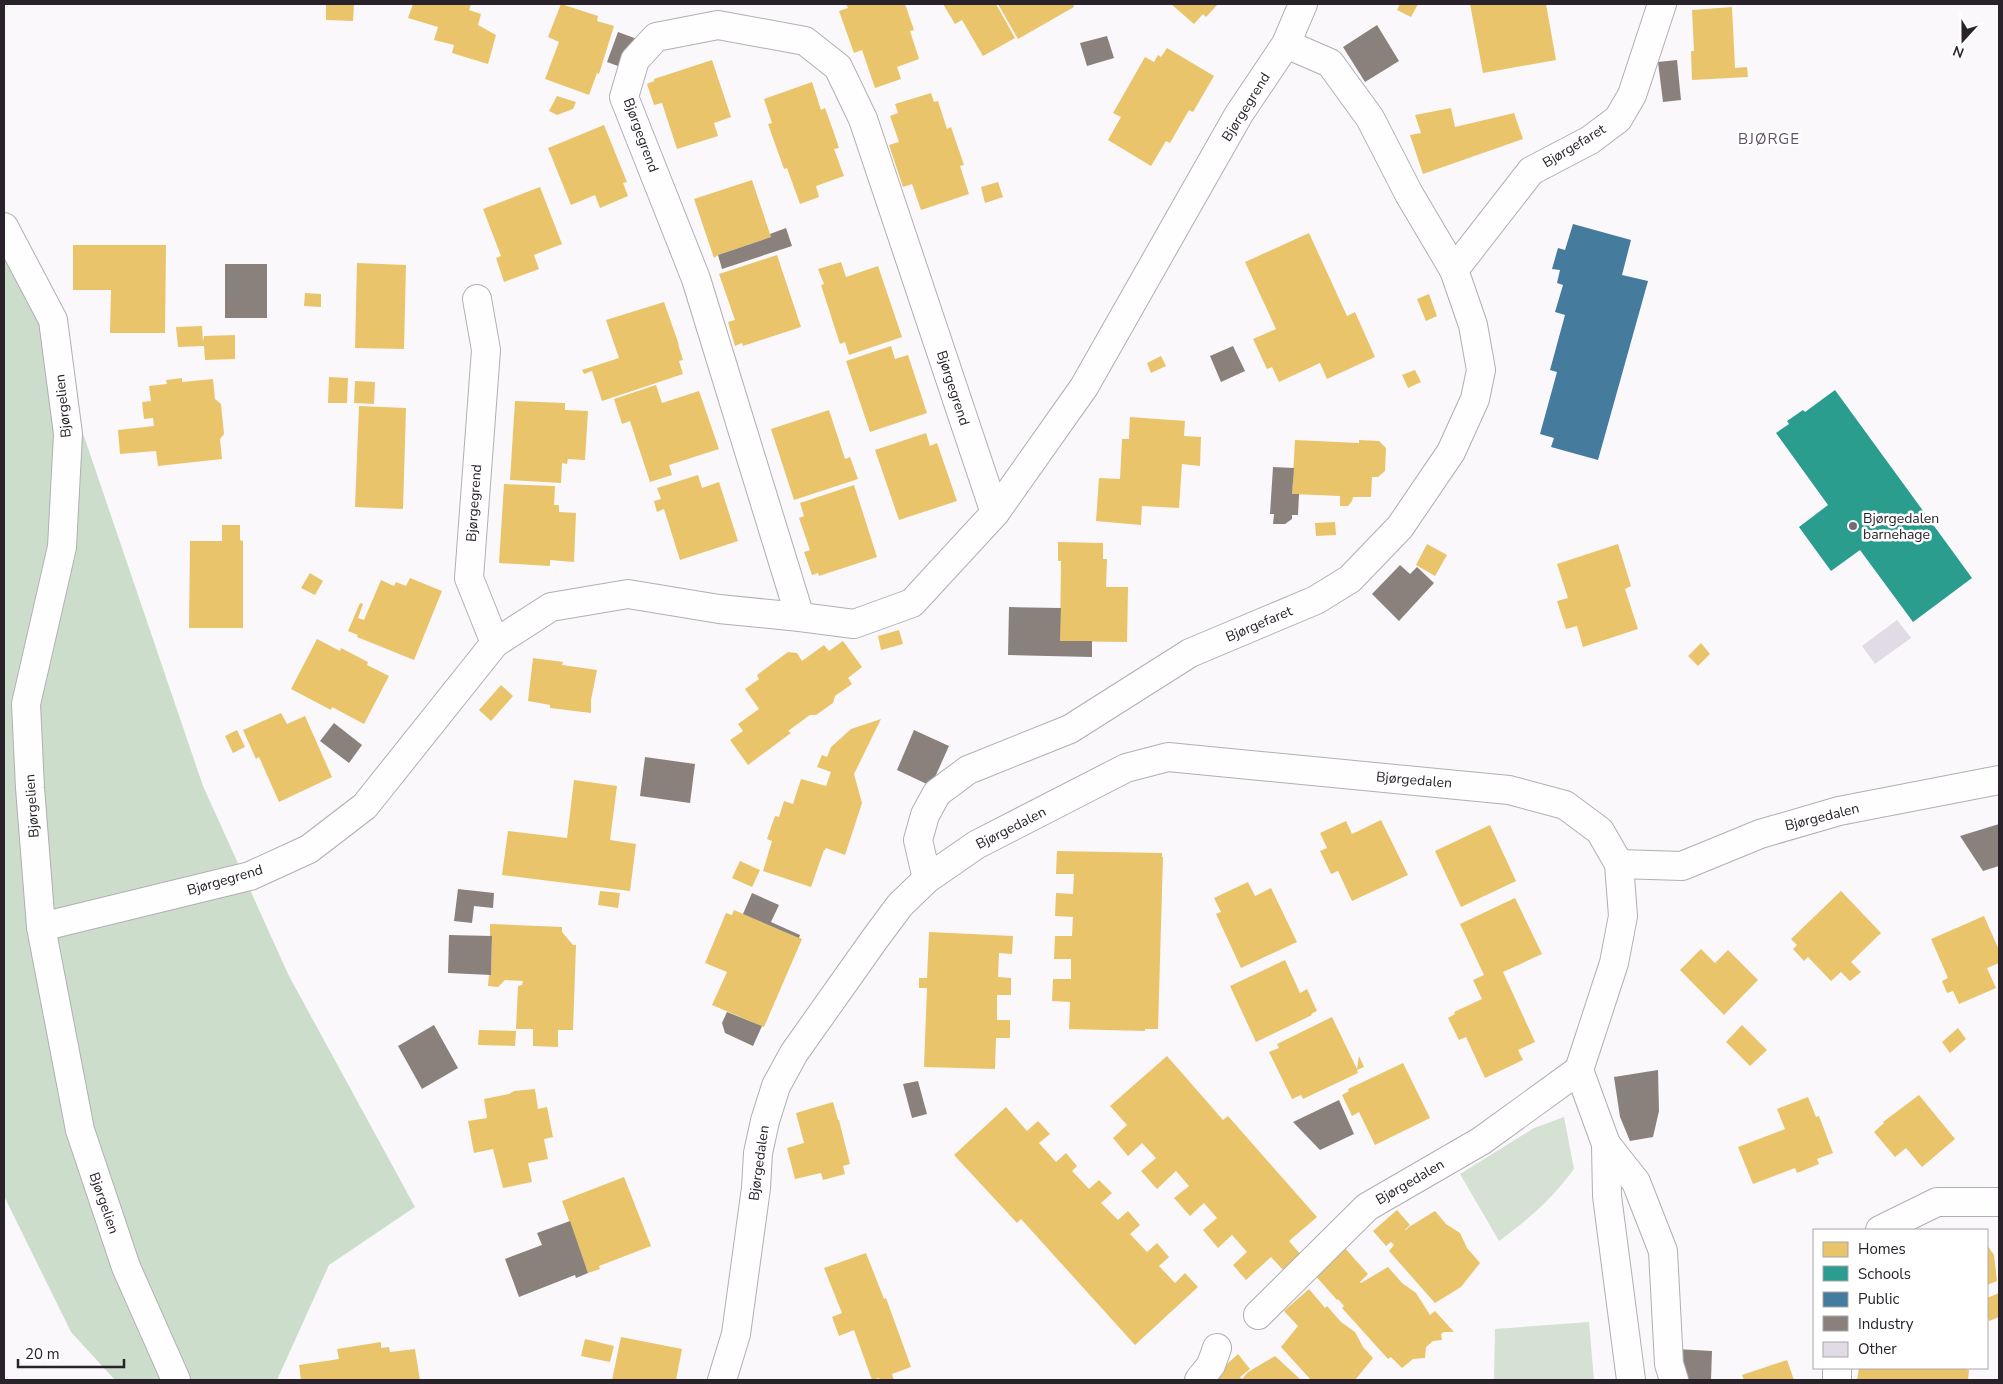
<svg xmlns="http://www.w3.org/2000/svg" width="2003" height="1384" viewBox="0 0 2003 1384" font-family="'Nunito Sans',sans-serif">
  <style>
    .green { fill: #d4e1d3 }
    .forest { fill: #ccdecb }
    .homes { fill: #e9c46a }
    .schools { fill: #2a9d8f }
    .public { fill: #457b9d }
    .industry { fill: #8a817c }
    .building { fill: #e0dbe4 }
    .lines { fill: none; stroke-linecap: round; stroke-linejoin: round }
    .street-casing { stroke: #b2aeb4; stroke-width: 30 }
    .street { stroke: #fefefe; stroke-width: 28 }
    .poi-dot { fill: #726d74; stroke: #fff; stroke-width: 2 }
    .labels { text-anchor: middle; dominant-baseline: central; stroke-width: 5; stroke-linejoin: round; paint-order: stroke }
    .street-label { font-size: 14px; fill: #29222b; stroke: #fff }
    .poi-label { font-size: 14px; fill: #29222b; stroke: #fff; text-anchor: start }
    .neighbourhood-label { font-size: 15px; letter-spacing: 1px; fill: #604f65; stroke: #fff }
  </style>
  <rect width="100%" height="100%" fill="#faf8fb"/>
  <g class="green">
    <path d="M1564 1117 1574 1169C1551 1200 1530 1218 1499 1241L1460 1174 1534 1128Z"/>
    <polygon points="1589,1322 1594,1380 1494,1380 1495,1329"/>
  </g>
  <polygon class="forest" points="4,218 39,304 203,786 289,976 415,1207 329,1265 277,1380 115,1380 71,1332 4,1196"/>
  <g class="homes">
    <polygon points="326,4 354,4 353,21 326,20"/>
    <polygon points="413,4 471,4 469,10 481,14 478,25 496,35 488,64 452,53 454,45 434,40 438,27 408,18"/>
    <polygon points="561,4 598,16 597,21 614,26 599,74 597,73 589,95 545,79 559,42 548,37"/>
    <polygon points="846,4 905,4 914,30 910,31 919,59 897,67 901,79 875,88 862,50 854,53 839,11 848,8"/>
    <polygon points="943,4 996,4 1015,38 983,56 962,20 955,24"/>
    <polygon points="998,4 1073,4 1074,7 1018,39"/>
    <polygon points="1171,4 1218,4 1206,17 1203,14 1194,24"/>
    <polygon points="1400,4 1418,4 1411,17 1397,10"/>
    <polygon points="1470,4 1546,4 1556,60 1483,73"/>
    <polygon points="1732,7 1735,68 1747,67 1748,77 1692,80 1691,51 1694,51 1692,10"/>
    <polygon points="1167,48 1214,76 1193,112 1189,110 1170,143 1166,141 1151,166 1108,140 1121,117 1113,113 1145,57 1154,62 1158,55 1161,57"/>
    <polygon points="712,60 731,117 714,123 718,136 677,149 662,103 654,105 647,84 654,81 654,79"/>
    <polygon points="812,82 821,110 825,108 833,130 839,148 834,149 844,176 816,186 819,197 800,204 787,168 784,169 768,124 772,123 764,99"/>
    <polygon points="931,93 934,102 938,101 947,129 951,127 964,165 960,166 969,194 921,210 912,184 903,187 889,145 899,142 890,116 898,113 895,104"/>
    <polygon points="557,96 576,102 573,109 557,115 549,111"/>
    <polygon points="1451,108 1455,127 1514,113 1523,139 1423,174 1410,135 1421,133 1415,115"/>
    <polygon points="604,125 627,182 623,183 628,196 600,208 595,195 571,205 548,148"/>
    <polygon points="752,180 771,237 718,255 714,258 694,199"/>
    <polygon points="998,182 1003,197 985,203 981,187"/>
    <polygon points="540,187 562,244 534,255 539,269 504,282 496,258 501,256 483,209"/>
    <polygon points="1309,233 1347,316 1355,312 1375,357 1327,379 1320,363 1279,382 1272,367 1267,369 1253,339 1276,329 1245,262"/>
    <polygon points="73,245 166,245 165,333 110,333 111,290 73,290"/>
    <polygon points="777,255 801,327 743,346 742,343 735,346 728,322 735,320 719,274"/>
    <polygon points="841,262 846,277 878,266 902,337 849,355 845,342 840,344 821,285 824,284 818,269"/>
    <polygon points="357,263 406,265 404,349 355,348"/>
    <polygon points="305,293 321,294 321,307 304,306"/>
    <polygon points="1429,294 1437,316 1426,321 1417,299"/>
    <polygon points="664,302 679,345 678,344 683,360 679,361 683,374 602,401 592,371 584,374 582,370 619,358 606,320"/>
    <polygon points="202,326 203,342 204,336 235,335 235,359 205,360 204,346 178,347 176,327"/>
    <polygon points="891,346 895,359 908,355 927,413 870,432 846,361"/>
    <polygon points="1161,356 1166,366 1151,373 1147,363"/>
    <polygon points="1415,370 1421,382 1408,388 1402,375"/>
    <polygon points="329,377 348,378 347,403 328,403"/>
    <polygon points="182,378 182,382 213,379 215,399 221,404 224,434 220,439 222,459 158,466 156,451 120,454 118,430 154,426 153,418 144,419 142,402 151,401 149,386 167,384 166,380"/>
    <polygon points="355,381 375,382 374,404 354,403"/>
    <polygon points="656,385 662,403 699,391 719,449 669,465 672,475 650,482 630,421 622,424 614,399"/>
    <polygon points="515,401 565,403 565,410 588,411 585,460 568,459 567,464 562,463 561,483 510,480"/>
    <polygon points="359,406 406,408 403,509 355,507"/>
    <polygon points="829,410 845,459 850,457 858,479 794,500 771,429"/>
    <polygon points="1130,417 1185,421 1184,436 1201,437 1200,466 1182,464 1179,508 1142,506 1141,525 1096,521 1099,478 1120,479 1122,439 1129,439"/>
    <polygon points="926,433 930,446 937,443 957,501 899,520 875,450"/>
    <polygon points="1295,440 1359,443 1359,440 1379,441 1386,448 1385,471 1378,477 1372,477 1371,497 1353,497 1352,501 1348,506 1340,506 1340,496 1292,494"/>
    <polygon points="698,475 702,488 719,482 738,541 680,560 664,509 657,512 654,501 661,499 657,488"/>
    <polygon points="504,484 555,486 554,505 559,505 559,512 576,513 574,562 550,560 550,566 499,563"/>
    <polygon points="854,485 877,557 819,576 818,573 812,575 804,552 810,550 799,518 804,516 800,503"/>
    <polygon points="1335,522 1336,535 1316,536 1315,523"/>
    <polygon points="222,525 240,525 240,540 243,541 243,628 189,628 190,541 222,541"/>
    <polygon points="1058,542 1103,543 1103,559 1107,559 1106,587 1128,587 1127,642 1060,641 1061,561 1058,561"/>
    <polygon points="1427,544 1447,555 1435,576 1416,565"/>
    <polygon points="1618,544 1631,586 1625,589 1638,629 1583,647 1577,626 1566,629 1557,601 1568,598 1557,564"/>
    <polygon points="310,573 323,581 315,595 301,588"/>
    <polygon points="410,578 442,591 414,660 357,637 358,635 348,631 360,603 363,604 358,618 364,620 381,580 394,586 396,582 406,586"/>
    <polygon points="899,630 903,644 881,650 878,636"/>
    <polygon points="317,639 340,651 341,648 368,662 367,665 389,676 364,724 332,707 331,710 291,689"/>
    <polygon points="843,641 862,667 848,678 852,684 835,696 833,703 816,715 810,715 788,731 791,733 748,765 730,740 743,731 738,724 759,709 745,689 759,679 757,675 788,652 797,653 802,661 824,645 829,651"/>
    <polygon points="1701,643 1710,654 1698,666 1688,656"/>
    <polygon points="533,658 563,662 562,665 597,670 591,700 591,713 550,708 550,705 528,701"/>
    <polygon points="501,685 513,696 491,721 479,710"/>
    <polygon points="281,713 287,724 305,716 332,777 279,802 259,757 256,759 243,730"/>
    <polygon points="881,719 854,774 862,803 845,855 826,848 825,850 824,850 811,887 763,871 772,841 767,839 775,816 779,817 784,801 793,804 801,779 826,786 831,772 817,767 822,755 827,757 831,747 851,729"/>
    <polygon points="237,730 245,747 233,753 225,736"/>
    <polygon points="574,780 617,786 610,840 636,844 630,891 502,875 508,831 567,838"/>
    <polygon points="1381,820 1408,875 1352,901 1338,871 1331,874 1320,851 1327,848 1320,833 1346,821 1352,834"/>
    <polygon points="1490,825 1516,881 1461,907 1435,851"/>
    <polygon points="1057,851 1162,853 1162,857 1163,857 1158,1029 1145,1029 1145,1031 1069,1029 1070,1002 1052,1001 1053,979 1071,979 1071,959 1054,959 1055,936 1072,936 1073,917 1055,916 1056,893 1073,894 1074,874 1056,874"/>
    <polygon points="740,861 760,870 752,887 732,878"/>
    <polygon points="1248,882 1255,896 1271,888 1297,942 1241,968 1216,914 1221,912 1214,898"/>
    <polygon points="600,891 620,893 618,908 598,905"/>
    <polygon points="1841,891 1881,933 1851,962 1861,972 1850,981 1841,972 1831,981 1808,957 1804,961 1793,949 1797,945 1791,939"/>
    <polygon points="1515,898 1542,954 1503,972 1535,1042 1518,1050 1523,1060 1485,1078 1466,1037 1459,1040 1448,1018 1455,1014 1454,1012 1482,999 1473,980 1484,975 1460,924"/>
    <polygon points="734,910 802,939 764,1027 712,1005 727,972 705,963 726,913 732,915"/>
    <polygon points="1984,916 1999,950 1999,963 1987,968 1996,988 1959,1004 1953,991 1947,993 1942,981 1948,978 1931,939"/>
    <polygon points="490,924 562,927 562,932 573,945 576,945 573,1030 558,1030 558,1047 533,1046 533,1029 516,1029 518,986 522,985 523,981 505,980 498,987 488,986 489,974 491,975 492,936 490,936"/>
    <polygon points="929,932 1013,936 1012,954 999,953 998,977 1011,978 1011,995 997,995 997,1020 1010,1020 1010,1038 996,1038 995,1069 924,1067 927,988 919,988 919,978 927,978"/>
    <polygon points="1701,949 1715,963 1728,950 1758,980 1724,1015 1680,970"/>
    <polygon points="1285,960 1300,993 1307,989 1317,1011 1311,1014 1312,1015 1256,1042 1230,986"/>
    <polygon points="1332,1017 1357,1069 1359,1056 1364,1067 1357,1070 1358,1073 1303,1099 1301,1095 1292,1099 1269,1052 1279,1048 1277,1044"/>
    <polygon points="1742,1025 1767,1050 1750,1066 1726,1042"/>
    <polygon points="1958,1028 1966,1039 1950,1053 1942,1042"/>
    <polygon points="479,1030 516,1031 515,1046 478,1045"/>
    <polygon points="1167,1056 1223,1120 1228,1116 1317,1217 1289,1241 1302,1256 1284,1271 1271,1257 1246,1280 1233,1265 1247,1252 1232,1235 1218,1248 1203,1230 1217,1218 1204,1203 1190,1216 1174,1198 1189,1186 1176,1171 1157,1189 1141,1171 1156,1158 1142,1143 1128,1156 1113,1138 1127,1125 1110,1106"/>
    <polygon points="1403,1063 1430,1118 1375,1145 1359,1112 1352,1116 1342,1095 1349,1091 1348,1089"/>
    <polygon points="535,1089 538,1109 547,1107 553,1137 544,1139 548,1159 528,1163 532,1182 503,1188 493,1149 474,1153 468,1121 487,1118 484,1099 509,1094 514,1091"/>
    <polygon points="1919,1095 1955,1139 1922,1167 1906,1148 1895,1157 1874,1132 1884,1123 1883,1122"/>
    <polygon points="1808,1097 1816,1117 1819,1116 1833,1153 1817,1159 1819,1164 1797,1173 1795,1168 1753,1184 1738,1147 1785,1129 1777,1109"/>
    <polygon points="833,1102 838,1120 839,1120 850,1164 843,1166 845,1174 823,1180 821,1173 795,1179 787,1148 804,1143 796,1113"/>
    <polygon points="1006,1107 1027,1131 1038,1121 1050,1134 1039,1143 1056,1162 1066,1153 1077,1166 1072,1171 1089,1189 1099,1180 1112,1193 1101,1203 1118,1220 1128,1211 1140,1225 1130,1234 1147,1252 1157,1243 1169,1257 1159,1266 1175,1283 1185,1273 1198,1287 1135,1345 1021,1219 1017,1223 954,1155"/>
    <polygon points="624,1177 651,1246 599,1266 600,1269 588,1273 562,1201"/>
    <polygon points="1397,1210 1410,1225 1405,1230 1406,1230 1409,1227 1435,1211 1446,1224 1460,1233 1467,1248 1480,1263 1461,1287 1435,1303 1389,1251 1394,1245 1391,1242 1386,1246 1373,1231"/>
    <polygon points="1987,1245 1994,1255 1997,1281 1987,1285"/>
    <polygon points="1344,1247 1368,1274 1360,1282 1361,1283 1388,1267 1402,1283 1416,1293 1430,1315 1435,1311 1454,1332 1444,1332 1441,1334 1442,1340 1433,1341 1426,1347 1425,1358 1413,1359 1402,1368 1391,1357 1388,1359 1342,1308 1344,1306 1338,1299 1337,1300 1313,1273"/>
    <polygon points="866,1253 884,1299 886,1298 911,1367 892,1374 894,1380 880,1380 879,1378 872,1380 854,1330 839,1336 832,1317 842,1313 824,1268"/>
    <polygon points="1309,1289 1325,1308 1327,1306 1341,1322 1355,1332 1363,1347 1373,1358 1355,1380 1311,1380 1281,1347 1298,1326 1284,1311"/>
    <polygon points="1999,1293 1999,1317 1989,1321 1987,1313 1987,1298"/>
    <polygon points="621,1337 682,1349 676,1380 612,1380"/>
    <polygon points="585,1339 614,1346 610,1362 581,1356"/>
    <polygon points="381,1342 381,1348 389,1347 390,1352 415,1349 420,1380 301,1380 299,1365 339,1359 337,1349"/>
    <polygon points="1238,1354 1250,1369 1240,1377 1242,1379 1248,1372 1275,1356 1301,1380 1218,1380 1214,1376"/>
    <polygon points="1787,1360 1794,1380 1744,1380 1742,1375"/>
    <polygon points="1859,1368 1961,1368 1969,1370 1968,1380 1857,1380"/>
  </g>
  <polygon class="schools" points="1835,390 1972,578 1913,622 1860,550 1831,571 1799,527 1828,505 1776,433 1789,424 1787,421 1803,410 1805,412"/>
  <polygon class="public" points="1573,224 1631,240 1622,275 1648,281 1598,460 1551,447 1554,438 1540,434 1557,372 1550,370 1565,315 1555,312 1563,285 1557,283 1560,270 1552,269 1558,248 1565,250"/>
  <g class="industry">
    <polygon points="1377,25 1399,61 1365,82 1343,47"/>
    <polygon points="618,32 637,39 626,69 607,62"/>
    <polygon points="1107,36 1114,58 1087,66 1080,43"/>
    <polygon points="1677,60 1681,100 1663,102 1658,62"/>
    <polygon points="786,228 792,246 722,269 718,255 771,237 770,234"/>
    <rect x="225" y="264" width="42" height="54"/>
    <polygon points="1233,346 1245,371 1221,382 1210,356"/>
    <polygon points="1273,467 1294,468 1292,494 1299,494 1298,515 1292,515 1292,519 1285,524 1273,524 1274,514 1270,514"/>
    <polygon points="1400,565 1410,574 1417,567 1434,583 1399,621 1372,594"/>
    <polygon points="1009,607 1061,608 1060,641 1092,641 1092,657 1008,655"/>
    <polygon points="334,723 362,745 349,763 320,741"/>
    <polygon points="914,730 949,746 931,786 897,770"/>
    <polygon points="645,757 695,764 690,803 640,796"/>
    <polygon points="1999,824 1999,866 1983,871 1960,836"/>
    <polygon points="458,889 494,893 493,908 474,906 472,923 454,921"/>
    <polygon points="752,893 779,905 771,922 800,935 799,938 743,914"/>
    <polygon points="449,935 492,936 491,975 448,973"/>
    <polygon points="727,1012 762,1026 753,1046 725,1033 722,1023"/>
    <polygon points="434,1025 458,1068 422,1089 398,1046"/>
    <polygon points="1658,1070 1659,1111 1653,1137 1630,1141 1620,1117 1614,1077"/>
    <polygon points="918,1081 927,1114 912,1118 903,1084"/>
    <polygon points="1339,1100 1354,1134 1320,1150 1293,1122"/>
    <polygon points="570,1221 588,1273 576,1278 575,1275 519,1297 505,1259 542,1245 537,1233"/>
    <polygon points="1676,1349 1712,1351 1711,1380 1683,1380"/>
  </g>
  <polygon class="building" points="1897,620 1911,638 1875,664 1862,646"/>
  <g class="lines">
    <defs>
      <g id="street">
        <polyline points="1286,44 1330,63 1370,118 1409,194 1454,270"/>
        <polyline points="4,227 53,320 68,434 62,547 26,704 30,788 41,927 80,1130 126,1267 176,1380"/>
        <polyline points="477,299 486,350 469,578 495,643"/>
        <polyline points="800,617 696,279 624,97 635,60 656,37 718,25 805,41 838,67 863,119 995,513"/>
        <polyline points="1619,864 1682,866 1760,834 1839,811 1999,780"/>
        <polyline points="927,879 918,840 925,815 937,793 968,770 1070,729 1190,653 1316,600 1350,579 1400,527 1451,452 1475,399 1481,370 1473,325 1454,270 1531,171 1590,140 1618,119 1632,95 1662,4"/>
        <polyline points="41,927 250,876 309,849 365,806 495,643 551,607 628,594 719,609 800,617 854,624 912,603 995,513 1084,387 1239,114 1286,44 1303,4"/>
        <polyline points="1606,1144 1636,1182 1663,1251 1669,1364 1674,1380"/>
        <polyline points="1880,1230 1937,1202 1999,1202"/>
        <polyline points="1258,1315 1367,1207 1481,1141 1579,1070"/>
        <polyline points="722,1380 736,1334 756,1188 758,1153 765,1121 776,1086 794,1053 874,940 900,905 927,879 976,845 1126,768 1168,757 1509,790 1565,805 1600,831 1619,864 1623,916 1614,963 1579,1070 1606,1144 1607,1196 1631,1380"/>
        <polyline points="1199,1380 1211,1365 1217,1348"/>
        <polyline points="1837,1380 1837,1368"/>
      </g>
    </defs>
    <use href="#street" class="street-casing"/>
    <use href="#street" class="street"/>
  </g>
  <circle class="poi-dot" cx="1853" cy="526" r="5"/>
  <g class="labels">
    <g class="street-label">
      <text transform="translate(1246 107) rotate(-58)">Bjørgegrend</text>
      <text transform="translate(641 135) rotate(70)">Bjørgegrend</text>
      <text transform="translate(1574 146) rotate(-31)">Bjørgefaret</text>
      <text transform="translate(953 388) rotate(72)">Bjørgegrend</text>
      <text transform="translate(63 406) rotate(-96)">Bjørgelien</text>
      <text transform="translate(474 503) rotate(-86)">Bjørgegrend</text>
      <text transform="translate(1259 624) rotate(-23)">Bjørgefaret</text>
      <text transform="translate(1414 780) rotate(5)">Bjørgedalen</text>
      <text transform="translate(32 806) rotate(-94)">Bjørgelien</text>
      <text transform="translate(1822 817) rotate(-14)">Bjørgedalen</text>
      <text transform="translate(1011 828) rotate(-27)">Bjørgedalen</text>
      <text transform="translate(225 880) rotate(-16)">Bjørgegrend</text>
      <text transform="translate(759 1163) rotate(-82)">Bjørgedalen</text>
      <text transform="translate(1410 1182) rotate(-30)">Bjørgedalen</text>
      <text transform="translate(104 1203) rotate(71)">Bjørgelien</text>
    </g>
    <g class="poi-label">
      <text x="1863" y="518">Bjørgedalen<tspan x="1863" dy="16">barnehage</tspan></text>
    </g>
    <g class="neighbourhood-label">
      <text x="1769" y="139">BJØRGE</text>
    </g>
  </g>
  <rect width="2003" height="1384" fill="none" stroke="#29222b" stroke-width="10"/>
  <rect x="1813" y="1229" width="175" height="140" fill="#ffffff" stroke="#a9a7aa"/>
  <rect x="1823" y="1242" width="25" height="15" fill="#e9c46a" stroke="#a9a7aa"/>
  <text x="1858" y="1254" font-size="15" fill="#29222b">Homes</text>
  <rect x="1823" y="1266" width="25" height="15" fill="#2a9d8f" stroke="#a9a7aa"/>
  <text x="1858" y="1279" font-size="15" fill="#29222b">Schools</text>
  <rect x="1823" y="1292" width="25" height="15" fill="#457b9d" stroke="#a9a7aa"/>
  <text x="1858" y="1304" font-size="15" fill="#29222b">Public</text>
  <rect x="1823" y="1316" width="25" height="15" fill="#8a817c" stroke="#a9a7aa"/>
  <text x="1858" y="1329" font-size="15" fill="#29222b">Industry</text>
  <rect x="1823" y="1342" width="25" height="15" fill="#e0dbe4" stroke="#a9a7aa"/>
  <text x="1858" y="1354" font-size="15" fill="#29222b">Other</text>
  <g transform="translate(1963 40) rotate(201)" stroke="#ffffff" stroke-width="4" paint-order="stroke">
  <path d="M0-4L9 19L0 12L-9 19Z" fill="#29222b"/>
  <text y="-8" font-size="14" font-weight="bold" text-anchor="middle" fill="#29222b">N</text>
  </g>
  <path d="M18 1359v8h106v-8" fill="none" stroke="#29222b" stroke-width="2.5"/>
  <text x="25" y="1359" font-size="15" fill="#29222b" stroke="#ffffff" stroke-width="4" paint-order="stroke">20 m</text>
</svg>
